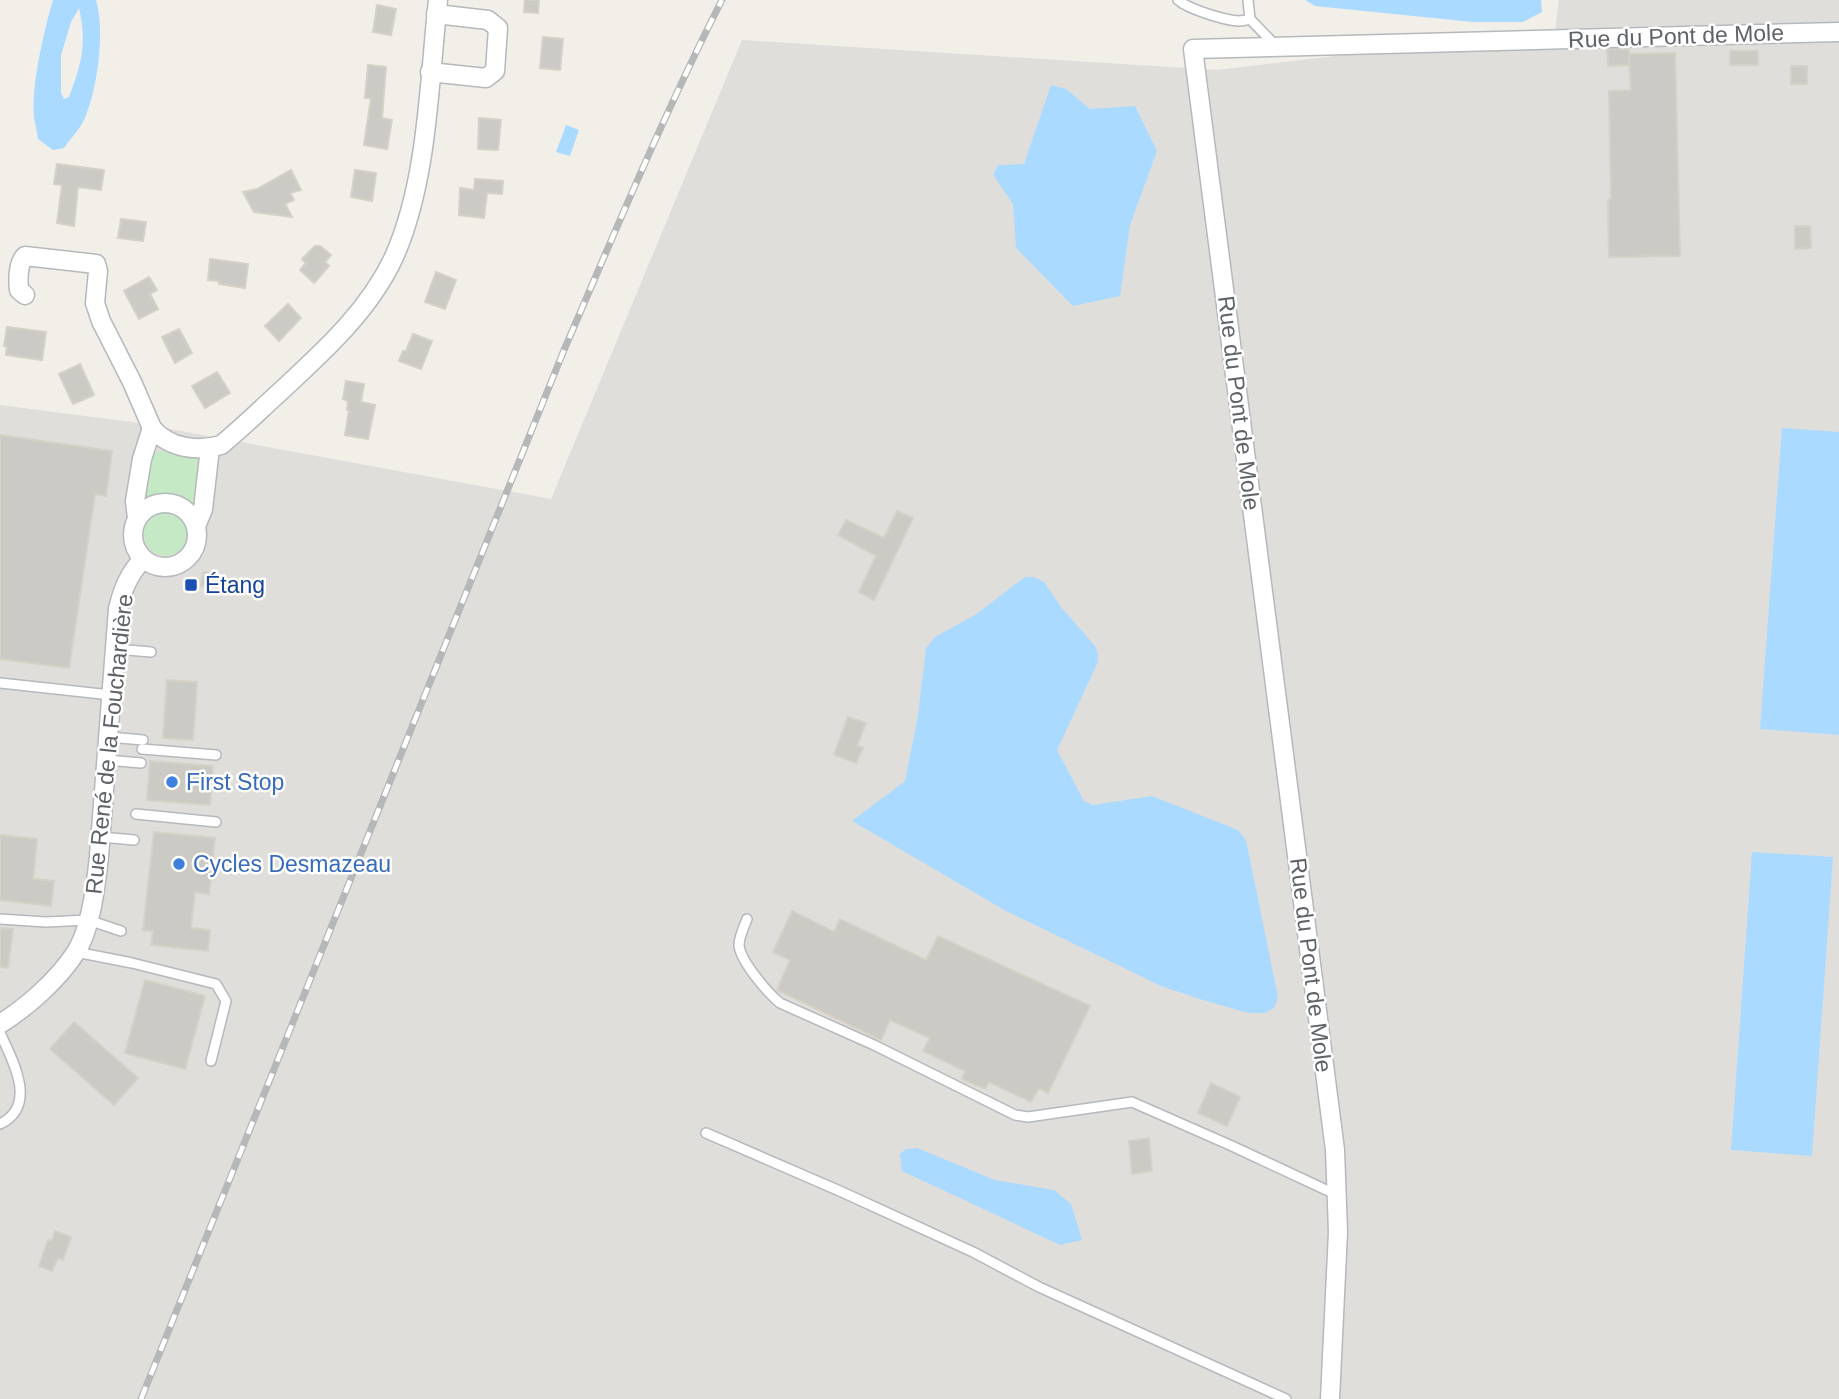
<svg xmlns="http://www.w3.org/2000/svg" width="1839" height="1399" viewBox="0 0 1839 1399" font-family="Helvetica,sans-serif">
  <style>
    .industrial { fill: #e0deda }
    .green { fill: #c5e8c5 }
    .water { fill: #aadaff; fill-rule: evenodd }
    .building { fill: #cccac5; stroke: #d6d1c6; stroke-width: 2 }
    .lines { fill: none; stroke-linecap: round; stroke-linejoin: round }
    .lane-casing { stroke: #b5b8bc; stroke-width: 12 }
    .street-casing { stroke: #b5b8bc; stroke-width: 21 }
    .lane { stroke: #fff; stroke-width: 9 }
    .street { stroke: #fff; stroke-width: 18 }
    .rail-casing { stroke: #b6b7b8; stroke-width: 7 }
    .rail { stroke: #fff; stroke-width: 4.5; stroke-dasharray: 13; stroke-linecap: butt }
    .transit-dot { fill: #1a4fb4; stroke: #fff; stroke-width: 2.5 }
    .shop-dot { fill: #3f7fe0; stroke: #fff; stroke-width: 2.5 }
    .labels { text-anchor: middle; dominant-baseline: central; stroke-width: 5; stroke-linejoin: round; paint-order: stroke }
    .street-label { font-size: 23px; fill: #5f6368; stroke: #fff }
    .transit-label { font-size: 23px; fill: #164399; stroke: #fff; text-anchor: start }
    .shop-label { font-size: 23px; fill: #366cbe; stroke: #fff; text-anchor: start }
  </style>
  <rect width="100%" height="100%" fill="#f1efe8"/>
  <polygon class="industrial" points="1559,0 1839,0 1839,1399 0,1399 0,405 132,422 551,499 742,40 1217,70 1555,30"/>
  <g class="green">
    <path d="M161 451 195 455 203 459 196 508C177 494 165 488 143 502L151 455Z"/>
    <circle cx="166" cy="534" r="22"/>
  </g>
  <g class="water">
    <path d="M53 0H96C105 31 98 85 86 115 82 127 71 138 64 148L53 150 38 139C37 132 35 124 34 117 31 87 44 30 53 0ZM79 8C87 43 82 63 69 97L64 99 61 93V55L71 22Z"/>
    <polygon points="1305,0 1541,0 1542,12 1523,22 1473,22 1315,6"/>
    <polygon points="1051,85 1066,89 1090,109 1135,106 1157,151 1130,225 1120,296 1073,306 1016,248 1013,204 993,175 998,165 1024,164"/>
    <polygon points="566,125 579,130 570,156 556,152"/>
    <polygon points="1782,428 1839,432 1839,735 1760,729"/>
    <polygon points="1025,577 1034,577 1044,582 1062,608 1095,646 1098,653 1098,662 1057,750 1084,801 1093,805 1152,796 1238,830 1246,840 1278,997 1274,1008 1265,1013 1249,1013 1206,1001 1161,986 1006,911 852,821 905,781 918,715 926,648 935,637 975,615"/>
    <polygon points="1752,852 1833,857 1812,1156 1731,1150"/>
    <polygon points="917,1148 995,1180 1054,1190 1071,1204 1082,1240 1060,1245 902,1171 900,1154 906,1149"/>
  </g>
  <g class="building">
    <polygon points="525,0 539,0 538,13 524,12"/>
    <polygon points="377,5 396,9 391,35 373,32"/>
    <polygon points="543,37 563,39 560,70 540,68"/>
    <polygon points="1607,49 1629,49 1629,65 1608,66"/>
    <rect x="1730" y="51" width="28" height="14"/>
    <polygon points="1675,53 1680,256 1609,257 1608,200 1611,199 1609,91 1631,90 1629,54"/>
    <polygon points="368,65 386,67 382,118 392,120 387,149 364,145 371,98 365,98"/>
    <rect x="1791" y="66" width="16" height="18"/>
    <polygon points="479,118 501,120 498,150 478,149"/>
    <polygon points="57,164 104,170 101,190 78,187 74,226 57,223 62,185 54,184"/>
    <polygon points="291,170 301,190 290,193 294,200 285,204 292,217 254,212 243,192 257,189"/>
    <polygon points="355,170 376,173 372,201 351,197"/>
    <polygon points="475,179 503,181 502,194 487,193 484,218 459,215 460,188 474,190"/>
    <polygon points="121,219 146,222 143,241 118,238"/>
    <polygon points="1795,226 1810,226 1811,248 1795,249"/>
    <polygon points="315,246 320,246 331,255 325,262 329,266 314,283 300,270 306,263 302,259"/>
    <polygon points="210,259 248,264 245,288 219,284 219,281 208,280"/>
    <polygon points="436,272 456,280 445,309 425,302"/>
    <polygon points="149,277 157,290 150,294 158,309 139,319 124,291"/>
    <polygon points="288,304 301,318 279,341 265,326"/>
    <polygon points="7,327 46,332 42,360 6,355 7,347 4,346"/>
    <polygon points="179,329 192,353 175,363 162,337"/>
    <polygon points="413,334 432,341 421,369 399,361 403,351 406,351"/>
    <polygon points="80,364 94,395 73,404 59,374"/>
    <polygon points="217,372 230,393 205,408 192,386"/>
    <polygon points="346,381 364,384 361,402 375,405 368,439 345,435 349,410 347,410 348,401 343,399"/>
    <polygon points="0,435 112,451 106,496 95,494 69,668 0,659"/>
    <polygon points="897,511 913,518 874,600 859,592 876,556 838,535 846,520 884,538"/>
    <polygon points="203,572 217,574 216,587 201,586"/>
    <polygon points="167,680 197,682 193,740 163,738"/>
    <polygon points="848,717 866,723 857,745 863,748 856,763 834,755"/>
    <polygon points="150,761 213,766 210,805 147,800"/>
    <polygon points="154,832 215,838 209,894 195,892 191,928 210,930 208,951 151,945 153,931 143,930"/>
    <polygon points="0,835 37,839 33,879 54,881 51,906 0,900"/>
    <polygon points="792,911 834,932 840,919 926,960 938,936 1090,1006 1048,1093 1039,1088 1031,1102 989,1082 985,1089 962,1079 965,1071 923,1051 930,1038 890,1020 881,1040 777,990 790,960 773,952"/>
    <polygon points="0,928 13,929 8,968 0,967"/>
    <polygon points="145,980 205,996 185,1069 125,1053"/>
    <polygon points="74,1022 138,1078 114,1105 50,1049"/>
    <polygon points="1211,1083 1240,1097 1227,1126 1198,1113"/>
    <polygon points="1149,1138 1152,1171 1132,1174 1129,1141"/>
    <polygon points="55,1231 71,1237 63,1260 58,1258 52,1271 39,1266 48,1240 52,1241"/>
  </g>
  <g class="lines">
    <defs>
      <g id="lane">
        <path d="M1178 0C1188 9 1224 20 1238 21 1241 21 1247 20 1250 19"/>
        <polyline points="1248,0 1250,19 1276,46"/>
        <polyline points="115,649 151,652"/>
        <polyline points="0,683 111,695"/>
        <polyline points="108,737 143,740"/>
        <polyline points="142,749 216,755"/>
        <polyline points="106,760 141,763"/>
        <polyline points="136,814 216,822"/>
        <polyline points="101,837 134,840"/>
        <polyline points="0,919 46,922 88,920 121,931"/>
        <path d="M747 919C744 927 739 937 739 945 740 961 768 993 780 1003L874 1045 1015 1115 1028 1117 1132 1102 1232 1146 1337 1195"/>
        <polyline points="76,952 132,963 216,984 226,1001 211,1061"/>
        <path d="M0 1033C13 1061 38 1106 0 1124"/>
        <polyline points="706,1133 842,1192 973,1252 1039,1287 1286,1399"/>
      </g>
      <g id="street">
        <polyline points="430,72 486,78 495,71 498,28 488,20 436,14"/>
        <path d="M25 295 19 290C18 280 18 263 25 256L96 264 98 271 95 303 101 321 132 382 152 428"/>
        <circle cx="165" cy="535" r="32"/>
        <path d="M137 518 135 501 142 459 152 428C169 448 196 452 221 445 242 428 261 409 281 391 323 352 369 311 394 257 428 181 429 82 438 0"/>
        <polyline points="196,526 203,509 210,448"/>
        <path d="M0 1024C27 1007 58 980 76 952 91 928 96 885 99 856L118 609C123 588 129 574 143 559"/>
        <polyline points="1330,1399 1338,1232 1335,1150 1193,49 1839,32"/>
      </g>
    </defs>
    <use href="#lane" class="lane-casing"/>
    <use href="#street" class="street-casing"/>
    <use href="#lane" class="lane"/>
    <use href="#street" class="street"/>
    <defs>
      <path id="rail" d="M141 1399 564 350C615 232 664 114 722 0"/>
    </defs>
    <use href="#rail" class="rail-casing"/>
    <use href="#rail" class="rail"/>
  </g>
  <rect class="transit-dot" x="184" y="578" width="14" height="14" rx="3.5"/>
  <g class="shop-dot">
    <circle cx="172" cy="782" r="7"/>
    <circle cx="179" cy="864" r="7"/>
  </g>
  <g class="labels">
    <g class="street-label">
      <text transform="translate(1676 36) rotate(-2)">Rue du Pont de Mole</text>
      <text transform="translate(1239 403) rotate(83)">Rue du Pont de Mole</text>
      <text transform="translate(109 744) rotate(-84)">Rue René de la Fouchardière</text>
      <text transform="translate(1311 965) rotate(83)">Rue du Pont de Mole</text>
    </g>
    <g class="transit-label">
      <text x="205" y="585">Étang</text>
    </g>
    <g class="shop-label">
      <text x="186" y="782">First Stop</text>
      <text x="193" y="864">Cycles Desmazeau</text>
    </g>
  </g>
</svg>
